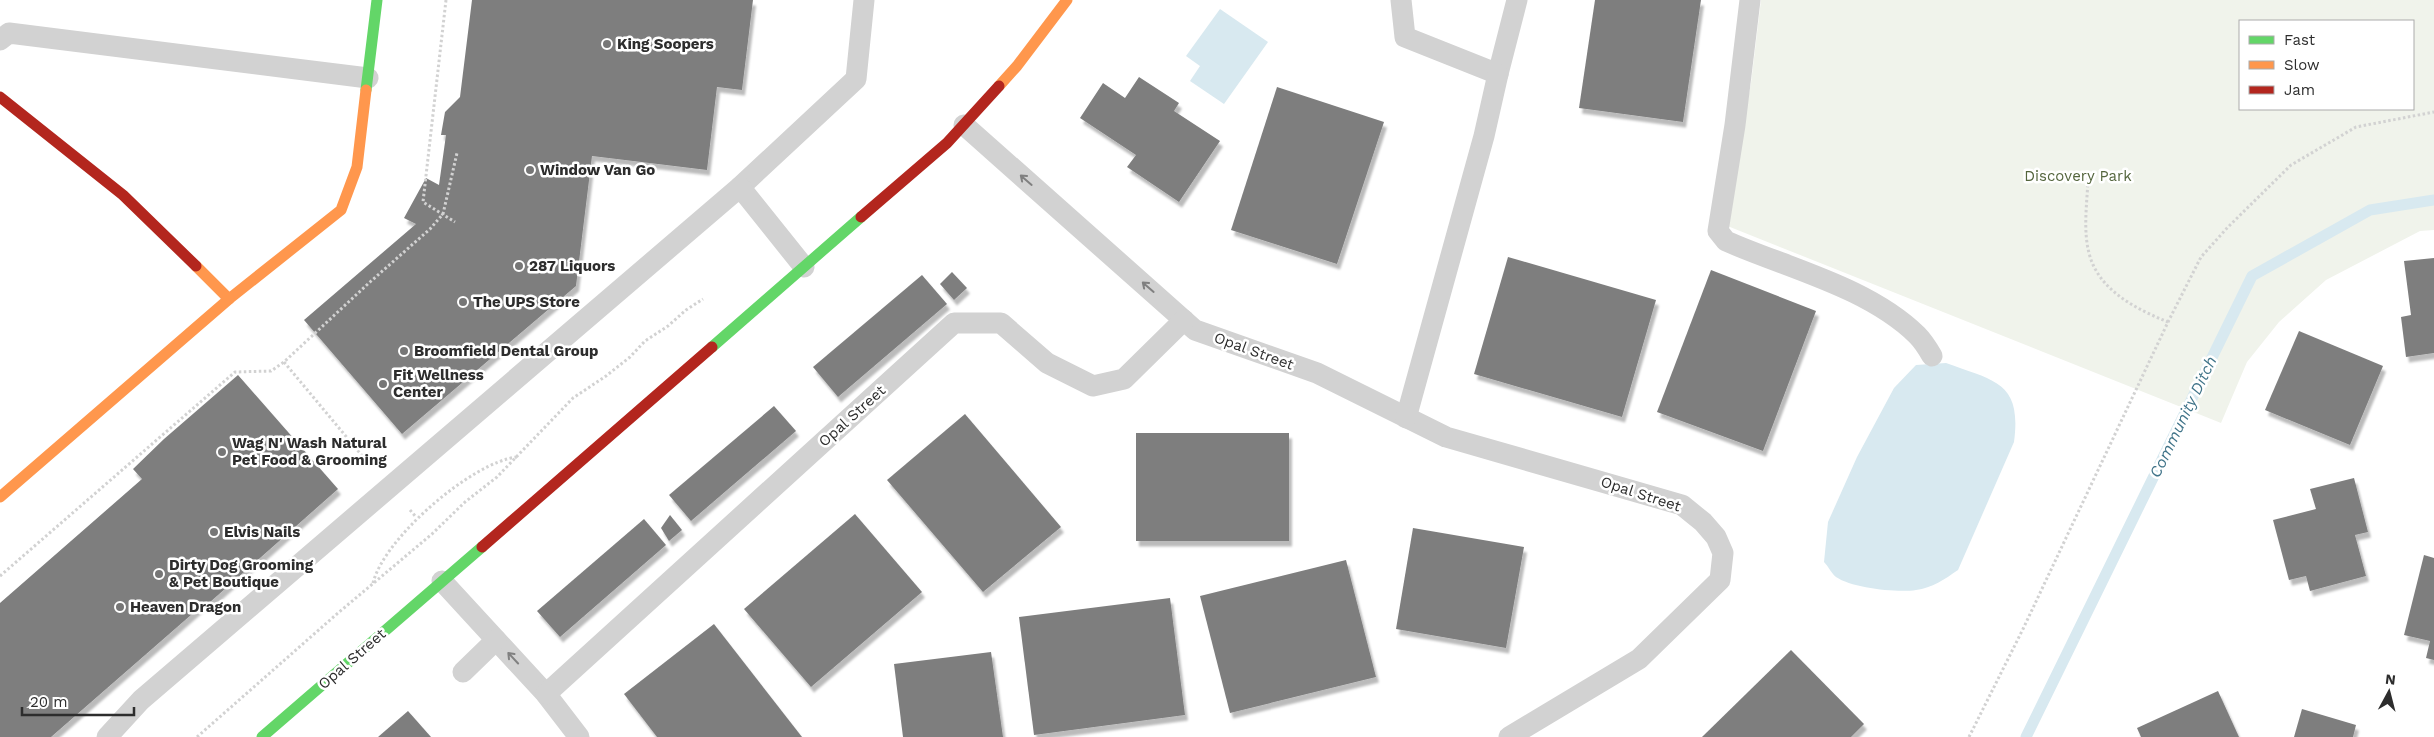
<svg xmlns="http://www.w3.org/2000/svg" width="2434" height="737" viewBox="0 0 2434 737" font-family="'Work Sans',sans-serif">
  <style>
    .green { fill: #f0f3eb; fill-rule: evenodd }
    .water { fill: #d8e9f0 }
    .lines { fill: none; stroke-linecap: round; stroke-linejoin: round }
    .stream { stroke: #d8e9f0; stroke-width: 11 }
    .building { fill: #7e7e7e; filter: url(#shadow) }
    .path { stroke: #d2d2d2; stroke-width: 3; stroke-dasharray: 2.5 2.5; stroke-linecap: butt }
    .lane { stroke: #d2d2d2; stroke-width: 21 }
    .fast { stroke: #63d668; stroke-width: 11 }
    .slow { stroke: #ff974d; stroke-width: 11 }
    .jam { stroke: #b3261e; stroke-width: 11 }
    .oneway { stroke: #808080 }
    .poi-dot { fill: #767676; stroke: #fff; stroke-width: 2 }
    .labels { text-anchor: middle; dominant-baseline: central; stroke-width: 5; stroke-linejoin: round; paint-order: stroke }
    .poi-label { font-size: 15px; font-weight: bold; fill: #2d2d2d; stroke: #fff; text-anchor: start }
    .park-label { font-size: 15px; fill: #54653d; stroke: #fff }
    .street-label { font-size: 15px; fill: #2d2d2d; stroke: #fff }
    .water-label { font-size: 16px; font-style: italic; fill: #407489; stroke: #fff }
  </style>
  <defs>
    <filter id="shadow"><feDropShadow dx="3" dy="5.5" stdDeviation="1" flood-color="#0004"/></filter>
  </defs>
  <rect width="100%" height="100%" fill="#fff"/>
  <path class="green" d="M1761 0H2434V230L2420 231 2326 280 2279 322 2247 362 2221 423 1725 225 1751 83ZM2240 21H2413V109H2240Z"/>
  <g class="water">
    <polygon points="1220,9 1268,42 1224,104 1190,81 1200,66 1186,56"/>
    <path d="M1946 363C1995 381 2022 382 2014 442L1958 570C1945 579 1932 588 1916 590 1897 593 1852 588 1836 577 1832 574 1828 566 1824 562L1828 522 1857 457 1894 388 1916 365Z"/>
  </g>
  <g class="lines">
    <polyline class="stream" points="2026,737 2252,276 2370,210 2434,200"/>
  </g>
  <g class="building">
    <polygon points="472,0 753,0 742,90 717,87 707,170 592,156 576,286 402,434 304,320 416,224 404,218 426,178 439,185 446,135 441,135 445,112 460,97"/>
    <polygon points="1595,0 1701,0 1683,122 1579,108"/>
    <polygon points="1139,77 1179,103 1174,111 1220,141 1179,202 1127,167 1136,155 1080,118 1103,83 1125,98"/>
    <polygon points="1277,87 1384,122 1337,264 1231,230"/>
    <polygon points="1508,257 1656,300 1622,417 1474,374"/>
    <polygon points="2434,258 2434,353 2406,357 2401,317 2411,315 2404,261"/>
    <polygon points="1711,270 1816,311 1763,451 1657,412"/>
    <polygon points="952,272 967,288 954,300 940,284"/>
    <polygon points="922,275 947,304 838,397 813,367"/>
    <polygon points="2299,331 2383,366 2350,445 2265,410"/>
    <polygon points="238,375 338,489 209,603 207,601 51,737 0,737 0,603 142,479 133,469 164,439"/>
    <polygon points="774,406 796,431 691,521 669,495"/>
    <polygon points="965,414 1061,527 983,592 887,480"/>
    <rect x="1136" y="433" width="153" height="108"/>
    <polygon points="2354,478 2368,532 2355,535 2366,576 2310,591 2306,576 2289,580 2273,520 2316,509 2310,489"/>
    <polygon points="855,514 922,592 811,687 744,609"/>
    <polygon points="670,515 682,530 669,541 661,528"/>
    <polygon points="644,519 666,545 560,637 537,611"/>
    <polygon points="1413,528 1524,547 1506,648 1396,629"/>
    <polygon points="2424,555 2434,558 2434,660 2426,658 2430,641 2404,635"/>
    <polygon points="1346,560 1376,677 1230,713 1200,596"/>
    <polygon points="1170,598 1185,715 1034,735 1019,617"/>
    <polygon points="714,624 802,737 657,737 624,694"/>
    <polygon points="1791,650 1864,724 1851,737 1702,737"/>
    <polygon points="991,652 1003,737 903,737 894,664"/>
    <polygon points="2218,691 2239,737 2141,737 2137,728"/>
    <polygon points="2302,709 2356,725 2353,737 2294,737"/>
    <polygon points="408,711 431,737 378,737"/>
  </g>
  <g class="lines">
    <g class="path">
      <polyline points="446,0 423,202 455,222"/>
      <path d="M2088 180C2087 203 2083 230 2089 253 2098 290 2136 309 2168 322"/>
      <polyline points="284,362 369,464"/>
      <polyline points="410,510 416,517"/>
      <polyline points="0,576 235,372 271,371 284,362 370,282 430,229 443,214 457,153"/>
      <path d="M373 583C384 538 472 462 517 457"/>
      <polyline points="197,737 338,613 432,534 465,502 497,477 573,398 606,376 630,357 645,341 668,326 686,310 703,299"/>
      <polyline points="1969,737 2023,629 2168,322 2201,257 2228,227 2291,165 2356,127 2434,112"/>
    </g>
    <g class="lane">
      <polyline points="1401,0 1405,37 1498,74 1517,0"/>
      <path d="M1750 0 1735 125 1718 231 1726 241C1787 268 1868 287 1917 335 1923 341 1928 349 1932 356"/>
      <polyline points="0,40 9,33 368,78"/>
      <polyline points="964,125 1195,330 1317,373 1446,437 1682,505 1703,522 1716,537 1723,553 1720,580 1639,659 1509,737"/>
      <polyline points="740,187 856,79 864,0"/>
      <polyline points="1406,418 1484,136 1498,74"/>
      <polyline points="442,581 546,694 579,737"/>
      <polyline points="463,672 496,640"/>
      <polyline points="546,694 954,323 1001,323 1047,363 1093,386 1124,379 1184,320"/>
      <polyline points="107,737 141,700 740,187 804,267"/>
    </g>
    <g class="fast">
      <polyline points="366,90 377,0"/>
      <polyline points="712,347 861,217"/>
      <polyline points="262,737 482,547"/>
    </g>
    <g class="slow">
      <polyline points="999,86 1017,66 1067,0"/>
      <polyline points="229,299 341,210 357,167 366,90"/>
      <polyline points="0,497 229,299 196,266"/>
    </g>
    <g class="jam">
      <polyline points="0,97 123,195 196,266"/>
      <polyline points="861,217 947,143 999,86"/>
      <polyline points="482,547 712,347"/>
    </g>
  </g>
  <defs><path id="oneway-shaft" d="M-6 0H5M1.5-3L5.5 0L1.5 3" fill="none" stroke-width="1.6" stroke-linecap="round" stroke-linejoin="round" transform="scale(1.25)"/></defs>
  <g class="oneway">
    <use href="#oneway-shaft" transform="translate(1026 180) rotate(-139)"/>
    <use href="#oneway-shaft" transform="translate(1148 287) rotate(-139)"/>
    <use href="#oneway-shaft" transform="translate(513 658) rotate(-133)"/>
  </g>
  <g class="poi-dot">
    <circle cx="607" cy="44" r="5"/>
    <circle cx="530" cy="170" r="5"/>
    <circle cx="519" cy="266" r="5"/>
    <circle cx="463" cy="302" r="5"/>
    <circle cx="404" cy="351" r="5"/>
    <circle cx="383" cy="384" r="5"/>
    <circle cx="222" cy="452" r="5"/>
    <circle cx="214" cy="532" r="5"/>
    <circle cx="159" cy="574" r="5"/>
    <circle cx="120" cy="607" r="5"/>
  </g>
  <g class="labels">
    <g class="poi-label">
      <text x="617" y="44">King Soopers</text>
      <text x="540" y="170">Window Van Go</text>
      <text x="529" y="266">287 Liquors</text>
      <text x="473" y="302">The UPS Store</text>
      <text x="414" y="351">Broomfield Dental Group</text>
      <text x="393" y="375">Fit Wellness<tspan x="393" dy="17">Center</tspan></text>
      <text x="232" y="443">Wag N' Wash Natural<tspan x="232" dy="17">Pet Food &amp; Grooming</tspan></text>
      <text x="224" y="532">Elvis Nails</text>
      <text x="169" y="565">Dirty Dog Grooming<tspan x="169" dy="17">&amp; Pet Boutique</tspan></text>
      <text x="130" y="607">Heaven Dragon</text>
    </g>
    <g class="park-label">
      <text x="2078" y="176">Discovery Park</text>
    </g>
    <g class="street-label">
      <text transform="translate(1254 351) rotate(20)">Opal Street</text>
      <text transform="translate(852 416) rotate(-42)">Opal Street</text>
      <text transform="translate(1641 494) rotate(18)">Opal Street</text>
      <text transform="translate(352 659) rotate(-41)">Opal Street</text>
    </g>
    <g class="water-label">
      <text transform="translate(2183 417) rotate(-64)">Community Ditch</text>
    </g>
  </g>
  <rect x="2239" y="20" width="175" height="90" fill="#ffffff" stroke="#ababab"/>
  <rect x="2249" y="36" width="25" height="8" fill="#63d668" stroke="#ababab"/>
  <text x="2284" y="45" font-size="15" fill="#2d2d2d">Fast</text>
  <rect x="2249" y="61" width="25" height="8" fill="#ff974d" stroke="#ababab"/>
  <text x="2284" y="70" font-size="15" fill="#2d2d2d">Slow</text>
  <rect x="2249" y="86" width="25" height="8" fill="#b3261e" stroke="#ababab"/>
  <text x="2284" y="95" font-size="15" fill="#2d2d2d">Jam</text>
  <g transform="translate(2389 692) rotate(7)" stroke="#ffffff" stroke-width="4" paint-order="stroke">
  <path d="M0-4L9 19L0 12L-9 19Z" fill="#2d2d2d"/>
  <text y="-8" font-size="14" font-weight="bold" text-anchor="middle" fill="#2d2d2d">N</text>
  </g>
  <path d="M22 707v8h112v-8" fill="none" stroke="#2d2d2d" stroke-width="2.5"/>
  <text x="30" y="707" font-size="15" fill="#2d2d2d" stroke="#ffffff" stroke-width="4" paint-order="stroke">20 m</text>
</svg>
